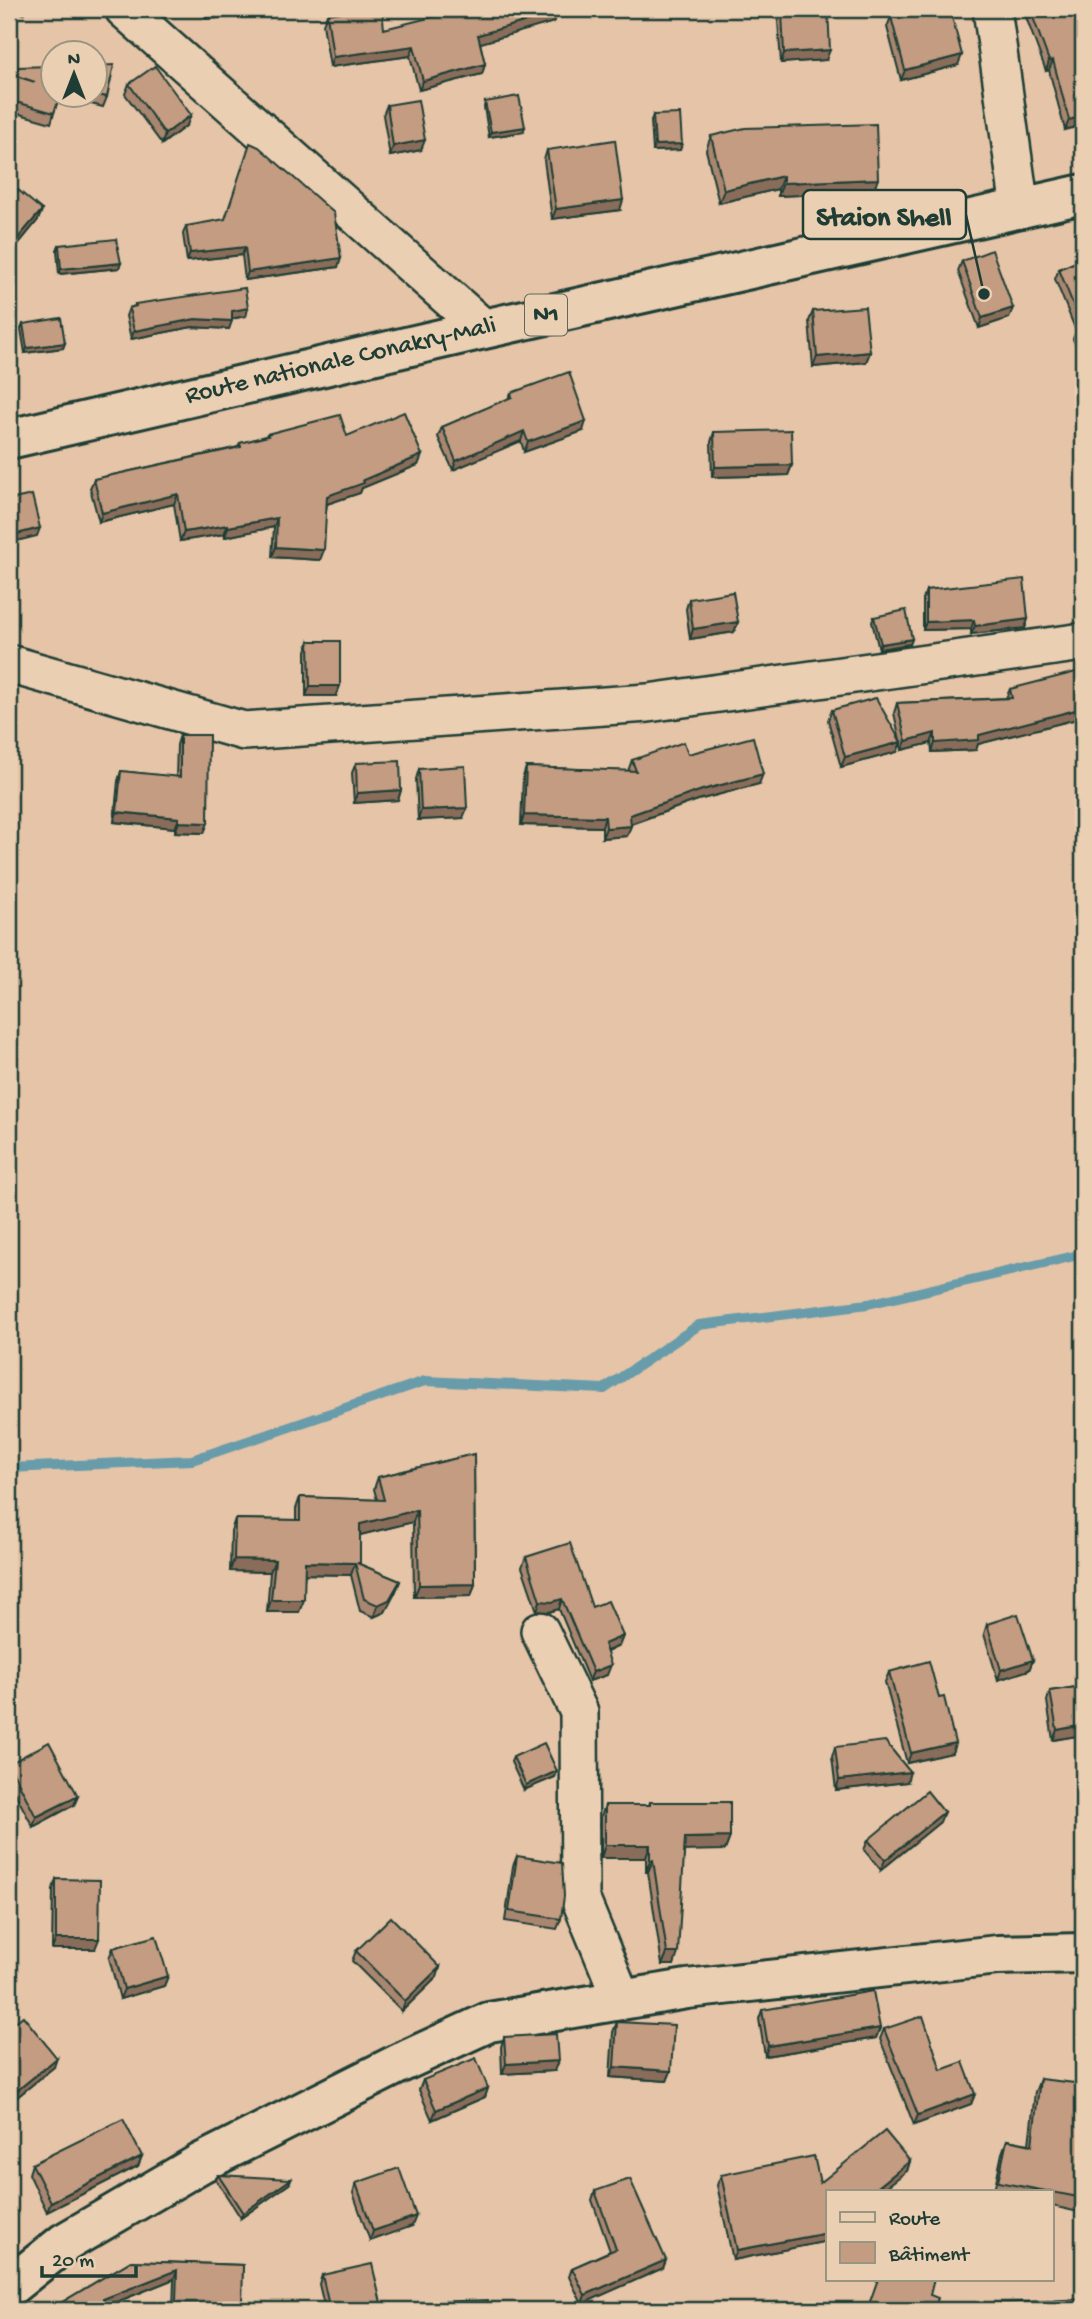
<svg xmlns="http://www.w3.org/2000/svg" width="1092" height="2319" viewBox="0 0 1092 2319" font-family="'Gochi Hand',sans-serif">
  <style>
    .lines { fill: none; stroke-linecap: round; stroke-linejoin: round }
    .stream { stroke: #679caa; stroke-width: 10 }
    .minor-casing { stroke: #1f3d34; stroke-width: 42 }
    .tertiary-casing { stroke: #1f3d34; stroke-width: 44 }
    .trunk-casing { stroke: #1f3d34; stroke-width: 44 }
    .minor { stroke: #ebcfb2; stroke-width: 37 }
    .tertiary { stroke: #ebcfb2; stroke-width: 38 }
    .trunk { stroke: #ebcfb2; stroke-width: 38 }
    .wall { fill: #a9866f; stroke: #1f3d34; stroke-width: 2 }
    .shaded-wall { fill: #896d5a; stroke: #1f3d34; stroke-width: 2 }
    .building { fill: #c49c81; stroke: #1f3d34; stroke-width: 2 }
    .labels { text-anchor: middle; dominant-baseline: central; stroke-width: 5; stroke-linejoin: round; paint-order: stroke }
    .shield { fill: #ebcfb2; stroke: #5c695a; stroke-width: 2 }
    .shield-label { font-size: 24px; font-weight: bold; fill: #1f3d34 }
    .street-label { font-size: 26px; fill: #1f3d34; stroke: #ebcfb2 }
    .leader { fill: none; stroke: #1f3d34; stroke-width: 2.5 }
    .callout-dot { fill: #1f3d34; stroke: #ebcfb2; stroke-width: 2.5 }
    .callout { fill: #ebcfb2; stroke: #1f3d34; stroke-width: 2.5 }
    .callout-label { font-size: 28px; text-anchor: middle; font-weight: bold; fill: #1f3d34 }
  </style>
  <rect width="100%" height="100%" fill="#e6c4a7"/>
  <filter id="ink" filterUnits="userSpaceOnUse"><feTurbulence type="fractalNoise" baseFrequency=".0143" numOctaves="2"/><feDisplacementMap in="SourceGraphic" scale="14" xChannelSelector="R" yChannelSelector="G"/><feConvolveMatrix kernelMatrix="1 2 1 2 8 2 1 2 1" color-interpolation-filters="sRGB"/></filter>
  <g filter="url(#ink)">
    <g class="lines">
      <polyline class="stream" points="9,1468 192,1460 425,1381 604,1389 699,1325 868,1304 1083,1254"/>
      <defs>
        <g id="minor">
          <polyline points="124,9 484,329"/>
          <polyline points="992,9 1020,209"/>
          <polyline points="9,664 244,731 648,703 1083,642"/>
          <polyline points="540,1631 579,1712 580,1898 622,2000"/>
        </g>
        <polyline id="tertiary" points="9,2287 64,2243 201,2163 402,2062 489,2022 687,1989 998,1955 1083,1953"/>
        <polyline id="trunk" points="9,439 484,329 1083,194"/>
      </defs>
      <use href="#minor" class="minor-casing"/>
      <use href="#tertiary" class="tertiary-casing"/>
      <use href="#trunk" class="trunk-casing"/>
      <use href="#minor" class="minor"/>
      <use href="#tertiary" class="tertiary"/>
      <use href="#trunk" class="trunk"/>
    </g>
    <g class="wall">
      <polygon points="14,9 26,9 24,14"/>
      <polygon points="204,9 248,9 246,16 205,19"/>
      <polygon points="1023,9 1083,9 1083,125 1065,130 1049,70 1046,71"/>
      <polygon points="558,12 554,22 480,43 485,64 482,74 419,90 410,56 330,67 323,24 327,14 384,29"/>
      <polygon points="782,12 826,60 781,63 778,22"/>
      <polygon points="891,17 958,65 901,80 887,27"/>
      <polygon points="18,67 52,94 94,94 107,97 103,107 59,96 51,123 9,111 9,74 15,76"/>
      <polygon points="129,84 187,125 162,144 125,94"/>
      <polygon points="485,102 523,132 489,137 484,107"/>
      <polygon points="387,105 421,150 390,156 383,115"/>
      <polygon points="653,115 682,144 680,150 653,151 651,121"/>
      <polygon points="711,136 873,192 778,196 778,189 719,203 706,150"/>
      <polygon points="547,150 620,210 552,219 544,160"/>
      <polygon points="9,198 42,210 38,220 15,248 9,243"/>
      <polygon points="186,226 341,258 338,267 245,280 242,255 187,261 183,234"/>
      <polygon points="59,245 121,263 119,268 59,274 57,250"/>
      <polygon points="1083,259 1083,363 1073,339 1076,331 1055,279 1059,269"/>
      <polygon points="962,261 1009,318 979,328 958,271"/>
      <polygon points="135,304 248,308 246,316 232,319 229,329 192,327 131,339 126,316 129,308 135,306"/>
      <polygon points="813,311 870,352 866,362 813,367 809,321"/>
      <polygon points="23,324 65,343 63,348 25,353 21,329"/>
      <polygon points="511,393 583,431 524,452 521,441 453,470 438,437 442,427 508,399"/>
      <polygon points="714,432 792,465 788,475 712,477 711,442"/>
      <polygon points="267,434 347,436 422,455 418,465 362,488 360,493 327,504 320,560 272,557 274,527 225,537 224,534 180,541 174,504 99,522 90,488 94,479 238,447 240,443 266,436"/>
      <polygon points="926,590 1028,619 1025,628 971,634 971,629 923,630 923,599"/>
      <polygon points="689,599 738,622 734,632 690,639 686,609"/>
      <polygon points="874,617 912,639 910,644 879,649 872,622"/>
      <polygon points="309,641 336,696 306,696 306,651"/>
      <polygon points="1010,689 1081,718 978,744 976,750 932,752 931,743 902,750 901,743 897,752 841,767 828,720 832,710 900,740 894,713 897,703 1006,698"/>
      <polygon points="180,735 204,833 175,832 175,828 114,822 118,781 121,771 176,777 177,745"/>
      <polygon points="688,754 759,784 698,800 631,824 627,836 602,838 602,827 521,825 523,777 526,767 628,771 632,760"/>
      <polygon points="356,763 401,790 398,800 354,803 352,773"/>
      <polygon points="419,769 463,818 418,820 416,779"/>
      <polygon points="474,1454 475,1584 471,1596 414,1597 413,1522 360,1535 359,1564 400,1581 395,1593 385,1612 374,1617 360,1611 351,1575 305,1574 299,1612 267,1612 270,1572 230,1571 231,1531 235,1519 296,1520 296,1509 300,1497 377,1500 374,1489 378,1477"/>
      <polygon points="526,1557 592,1607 623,1636 619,1646 607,1652 607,1675 589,1681 559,1609 549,1612 537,1611 522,1567"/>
      <polygon points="987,1624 1033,1660 1029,1670 998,1680 984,1634"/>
      <polygon points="889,1672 955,1743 952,1753 907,1763 885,1682"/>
      <polygon points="1083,1686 1083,1735 1053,1740 1047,1701 1050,1691"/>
      <polygon points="835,1747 907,1782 836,1790 832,1757"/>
      <polygon points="513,1757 557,1771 555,1777 524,1790 511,1762"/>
      <polygon points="9,1764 78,1796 74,1805 33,1827 9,1782"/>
      <polygon points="650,1802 730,1837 725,1850 684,1850 674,1965 662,1965 648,1872 646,1872 646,1858 601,1858 601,1817 605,1805 649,1805"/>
      <polygon points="940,1822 881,1870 864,1850 868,1840"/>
      <polygon points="517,1856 561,1919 557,1929 505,1921 513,1866"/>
      <polygon points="56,1879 95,1949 52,1949 53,1889"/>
      <polygon points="113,1948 168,1976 164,1986 120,1999 109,1958"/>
      <polygon points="356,1951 440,1967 437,1977 402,2011 352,1961"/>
      <polygon points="762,2010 880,2028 876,2038 765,2056 759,2019"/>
      <polygon points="617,2022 671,2071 667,2081 610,2077 613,2032"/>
      <polygon points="9,2027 54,2067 11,2102 9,2099"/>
      <polygon points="884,2029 975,2094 971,2104 914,2125 880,2039"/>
      <polygon points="504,2037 554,2071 502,2074 501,2047"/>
      <polygon points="1040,2079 1083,2155 1083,2213 1052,2206 1052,2191 994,2191 1002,2153 1007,2140 1029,2144 1035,2092"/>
      <polygon points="423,2080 488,2088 485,2097 432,2120 419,2090"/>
      <polygon points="142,2156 138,2166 47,2212 29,2174 32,2164"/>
      <polygon points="910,2161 907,2171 828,2191 828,2241 733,2260 717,2185 721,2175 820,2183"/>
      <polygon points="218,2175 289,2184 241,2218 216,2180"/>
      <polygon points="356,2183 412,2226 370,2241 353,2193"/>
      <polygon points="595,2191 666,2260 663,2268 582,2304 569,2277 572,2268 610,2251 592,2200"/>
      <polygon points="131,2261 243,2265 240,2310 173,2310 174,2279 107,2306 49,2310"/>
      <polygon points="322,2275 378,2310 325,2310 319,2284"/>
    </g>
    <g class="shaded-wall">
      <polygon points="209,9 248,9 246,16 205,19"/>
      <polygon points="558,12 554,22 474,45 478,35"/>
      <polygon points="414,46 410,56 330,67 333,57"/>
      <polygon points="830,50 826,60 781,63 784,53"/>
      <polygon points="962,55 958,65 901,80 905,70"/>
      <polygon points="1053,60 1049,70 1046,71 1049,61"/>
      <polygon points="485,64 482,74 419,90 423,81"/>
      <polygon points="191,115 187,125 162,144 165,134"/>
      <polygon points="1083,116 1083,125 1065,130 1069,120"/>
      <polygon points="525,127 523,132 489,137 491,132"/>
      <polygon points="425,140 421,150 390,156 393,146"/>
      <polygon points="682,144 680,150 653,151 655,145"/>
      <polygon points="783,176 778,189 719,203 724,190"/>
      <polygon points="878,179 873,192 778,196 783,183"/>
      <polygon points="623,200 620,210 552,219 556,209"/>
      <polygon points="42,210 38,220 15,248 18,238"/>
      <polygon points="245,247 242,255 187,261 190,253"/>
      <polygon points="341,258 338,267 245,280 248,272"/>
      <polygon points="121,263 119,268 59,274 61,269"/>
      <polygon points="248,308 246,316 230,319 232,311"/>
      <polygon points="1013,308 1009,318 979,328 982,318"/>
      <polygon points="195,319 232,321 229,329 192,327 131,339 134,331"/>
      <polygon points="65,343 63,348 25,353 27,348"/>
      <polygon points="870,352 866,362 813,367 817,357"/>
      <polygon points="586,421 583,431 524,452 528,442"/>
      <polygon points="524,431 521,441 453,470 456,461"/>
      <polygon points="422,455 418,465 362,488 360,493 324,505 327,496"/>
      <polygon points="792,465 788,475 712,477 715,467"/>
      <polygon points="178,494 174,504 99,522 102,513"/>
      <polygon points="277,518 274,527 225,537 228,527"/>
      <polygon points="228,525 224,534 180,541 184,532"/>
      <polygon points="40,528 37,536 9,543 9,536"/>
      <polygon points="276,547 324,550 320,560 272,557"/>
      <polygon points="1028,619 1025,628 971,634 975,626"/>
      <polygon points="974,620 971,629 923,630 926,622"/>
      <polygon points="738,622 734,632 690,639 693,629"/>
      <polygon points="912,639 910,644 879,649 881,644"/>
      <polygon points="310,686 340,686 336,696 306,696"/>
      <polygon points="1083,708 1081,718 978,744 976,750 932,752 935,743 979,735"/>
      <polygon points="935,733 931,743 902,750 906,741"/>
      <polygon points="901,742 897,752 841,767 845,757"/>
      <polygon points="763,774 759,784 698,800 627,825 630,815 702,790"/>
      <polygon points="401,790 398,800 354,803 357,793"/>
      <polygon points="467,808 463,818 418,820 421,810"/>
      <polygon points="117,812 179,818 175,828 114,822"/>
      <polygon points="524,815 605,817 602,827 521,825"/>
      <polygon points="179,822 208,823 204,833 175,832"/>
      <polygon points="631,826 627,836 602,838 606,828"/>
      <polygon points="417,1510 413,1522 356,1536 360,1524"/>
      <polygon points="234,1559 275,1560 270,1572 230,1571"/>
      <polygon points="305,1562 355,1563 351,1575 300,1574"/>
      <polygon points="400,1581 395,1593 385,1612 374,1617 378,1605"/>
      <polygon points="475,1584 471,1596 414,1597 419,1585"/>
      <polygon points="562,1599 559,1609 549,1612 537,1611 540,1601"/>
      <polygon points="271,1600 304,1600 299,1612 267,1612"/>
      <polygon points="623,1636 619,1646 600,1654 604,1644"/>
      <polygon points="1033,1660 1029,1670 998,1680 1001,1670"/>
      <polygon points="611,1665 607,1675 589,1681 593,1672"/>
      <polygon points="1083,1725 1083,1735 1053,1740 1057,1730"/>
      <polygon points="955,1743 952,1753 907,1763 911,1753"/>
      <polygon points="557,1771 555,1777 524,1790 526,1785"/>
      <polygon points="910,1772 907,1782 836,1790 839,1780"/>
      <polygon points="78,1796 74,1805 33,1827 36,1817"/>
      <polygon points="944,1812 940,1822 881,1870 885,1860"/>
      <polygon points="730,1837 725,1850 681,1851 685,1838"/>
      <polygon points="605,1845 650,1845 646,1858 601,1858"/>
      <polygon points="650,1860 653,1860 648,1872 646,1872"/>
      <polygon points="56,1939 99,1939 95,1949 52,1949"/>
      <polygon points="667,1953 678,1953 674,1965 662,1965"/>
      <polygon points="440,1967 437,1977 402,2011 405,2001"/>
      <polygon points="168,1976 164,1986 120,1999 124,1989"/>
      <polygon points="880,2028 876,2038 765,2056 768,2046"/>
      <polygon points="57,2058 54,2067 11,2102 14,2093"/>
      <polygon points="558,2061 554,2071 502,2074 506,2064"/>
      <polygon points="614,2067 671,2071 667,2081 610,2077"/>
      <polygon points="488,2088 485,2097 432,2120 436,2110"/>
      <polygon points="975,2094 971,2104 914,2125 918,2115"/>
      <polygon points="142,2156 138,2166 47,2212 51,2202"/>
      <polygon points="910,2161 907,2171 881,2191 873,2191"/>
      <polygon points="291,2179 289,2184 241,2218 243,2213"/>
      <polygon points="416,2216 412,2226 370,2241 373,2231"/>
      <polygon points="828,2233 828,2241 733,2260 737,2250"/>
      <polygon points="666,2260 663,2268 582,2304 585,2295"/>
      <polygon points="177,2270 174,2279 99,2309 103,2299"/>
      <polygon points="176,2303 242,2305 240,2310 173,2310"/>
      <polygon points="381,2303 378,2310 371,2310 373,2304"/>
    </g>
    <g class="building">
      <polygon points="364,9 382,9 384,29 465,9 557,9 558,12 478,35 485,64 423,81 414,46 333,57 327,14"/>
      <polygon points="828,9 830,50 784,53 782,12"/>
      <polygon points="924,9 950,9 962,55 905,70 891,17"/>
      <polygon points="1030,9 1083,9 1083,116 1069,120 1053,60 1049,61"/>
      <polygon points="114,65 107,97 94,94 94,66"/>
      <polygon points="52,66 52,94 60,94 54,113 9,100 9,74 35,82 17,76 18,67"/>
      <polygon points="155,66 191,115 165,134 129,84"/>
      <polygon points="519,96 525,127 491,132 485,102"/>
      <polygon points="418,100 425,140 393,146 387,105"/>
      <polygon points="680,114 682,144 655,145 653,115"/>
      <polygon points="876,124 878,179 783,183 783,176 724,190 711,136 745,128"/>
      <polygon points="615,140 623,200 556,209 547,150"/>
      <polygon points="250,143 259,147 334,213 341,258 248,272 245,247 190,253 186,226 225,219"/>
      <polygon points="17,189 42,210 18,238 9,230 9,198"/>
      <polygon points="116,239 121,263 61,269 59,245"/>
      <polygon points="992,250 1013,308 982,318 962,261"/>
      <polygon points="1083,259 1083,345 1076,329 1082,327 1059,269"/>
      <polygon points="245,288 248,308 232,311 232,321 195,319 134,331 129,308 136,306 135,304"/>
      <polygon points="865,307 870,352 817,357 813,311"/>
      <polygon points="61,318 65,343 27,348 23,324"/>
      <polygon points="569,372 586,421 528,442 524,431 456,461 442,427 512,397 511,393"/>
      <polygon points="404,412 422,455 363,480 364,483 327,496 324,550 276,547 277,518 228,527 228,525 184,532 178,494 102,513 94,479 241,447 240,443 268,436 267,434 340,415 347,436"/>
      <polygon points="791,430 792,465 715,467 714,432"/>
      <polygon points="32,495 40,528 9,536 9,500"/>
      <polygon points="1024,579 1028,619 975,626 974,620 926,622 926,590"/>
      <polygon points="733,592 738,622 693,629 689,599"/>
      <polygon points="906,610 912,639 881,644 874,617"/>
      <polygon points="309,641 340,641 340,686 310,686"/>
      <polygon points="1076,672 1083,702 1083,708 979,735 979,740 935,743 935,733 906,741 897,703 1012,698 1010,689"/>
      <polygon points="876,698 901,742 845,757 832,710"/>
      <polygon points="180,735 209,735 208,823 179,822 179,818 117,812 121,771 180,777"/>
      <polygon points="753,737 763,774 702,790 630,815 631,826 606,828 605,817 524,815 526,767 636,771 632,760 684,742 688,754"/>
      <polygon points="400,761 401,790 357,793 356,763"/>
      <polygon points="465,766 467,808 421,810 419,769"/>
      <polygon points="474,1454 475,1584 419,1585 417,1510 360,1524 360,1563 357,1563 400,1581 389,1600 378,1605 364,1599 355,1563 305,1562 304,1600 271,1600 275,1560 234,1559 235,1519 300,1520 300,1497 384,1500 378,1477"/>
      <polygon points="570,1543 592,1607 608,1601 623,1636 604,1644 611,1665 593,1672 562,1599 552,1602 540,1601 526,1557"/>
      <polygon points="1018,1614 1033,1660 1001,1670 987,1624"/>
      <polygon points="929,1661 939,1698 944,1697 955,1743 911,1753 889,1672"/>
      <polygon points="1083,1686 1083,1725 1057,1730 1050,1691"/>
      <polygon points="885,1741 910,1772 839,1780 835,1747"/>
      <polygon points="49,1742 78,1796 36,1817 9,1764"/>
      <polygon points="544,1743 557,1771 526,1785 513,1757"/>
      <polygon points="927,1791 944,1812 885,1860 868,1840"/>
      <polygon points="650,1802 730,1802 730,1837 685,1838 678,1953 667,1953 653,1860 650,1860 650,1845 605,1845 605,1805 650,1805"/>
      <polygon points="517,1856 562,1863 564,1896 561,1919 509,1911"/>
      <polygon points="56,1879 100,1880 99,1939 56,1939"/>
      <polygon points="391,1917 440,1967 405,2001 356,1951"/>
      <polygon points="156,1936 168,1976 124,1989 113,1948"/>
      <polygon points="873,1991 880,2028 768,2046 762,2010"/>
      <polygon points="23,2016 57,2058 14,2093 9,2086 9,2027"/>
      <polygon points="923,2016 941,2070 963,2062 975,2094 918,2115 884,2029"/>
      <polygon points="617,2022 674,2025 671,2071 614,2067"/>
      <polygon points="556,2034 558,2061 506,2064 504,2037"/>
      <polygon points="476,2058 488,2088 436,2110 423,2080"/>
      <polygon points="1040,2079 1083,2084 1083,2146 1082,2154 1083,2155 1083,2198 1052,2192 1052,2191 1046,2191 998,2182 1007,2140 1032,2145"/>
      <polygon points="123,2119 142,2156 51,2202 32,2164"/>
      <polygon points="885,2131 910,2161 873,2191 828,2191 828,2233 737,2250 721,2175 814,2156 820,2183"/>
      <polygon points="399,2168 416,2216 373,2231 356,2183"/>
      <polygon points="218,2175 291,2179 243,2213"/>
      <polygon points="630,2179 666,2260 585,2295 572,2268 616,2249 595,2191"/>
      <polygon points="131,2261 243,2265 242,2305 176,2303 177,2270 103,2299 109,2310 49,2310"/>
      <polygon points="372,2264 381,2303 373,2304 375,2310 330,2310 322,2275"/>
      <polygon points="878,2279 934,2279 930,2295 938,2298 934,2310 867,2310"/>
      <polygon points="1083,2299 1083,2310 990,2310 989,2304"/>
      <polygon points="487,2300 487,2310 436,2310 436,2302"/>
    </g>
  </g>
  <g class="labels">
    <rect class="shield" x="525" y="294.5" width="42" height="41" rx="5"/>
    <g class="shield-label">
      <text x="546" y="315">N1</text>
    </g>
    <g class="street-label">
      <text transform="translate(341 362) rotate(-13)">Route nationale Conakry-Mali</text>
    </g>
  </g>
  <path class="leader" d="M984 294L966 215"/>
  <circle class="callout-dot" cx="984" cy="294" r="7"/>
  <rect class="callout" x="803" y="190" width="163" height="49" rx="7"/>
  <g class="callout-label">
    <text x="884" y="225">Staion Shell</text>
  </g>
  <rect width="1092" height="2319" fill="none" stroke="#ebcfb2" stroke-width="35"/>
  <rect x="18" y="18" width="1057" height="2284" fill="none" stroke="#1f3d34" stroke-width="2.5" filter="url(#ink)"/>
  <rect x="826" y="2190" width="228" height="91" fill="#ebcfb2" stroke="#999580" stroke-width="2"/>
  <rect x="840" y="2212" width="35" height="10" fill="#ebcfb2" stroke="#999580" stroke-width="2"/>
  <text x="889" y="2224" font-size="21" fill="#1f3d34">Route</text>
  <rect x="840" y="2242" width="35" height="21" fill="#c49c81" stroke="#999580" stroke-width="2"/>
  <text x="889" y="2260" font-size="21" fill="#1f3d34">Bâtiment</text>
  <g transform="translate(74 74)"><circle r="33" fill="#ebcfb2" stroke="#999580" stroke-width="2"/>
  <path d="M0-5L12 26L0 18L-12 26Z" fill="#1f3d34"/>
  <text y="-10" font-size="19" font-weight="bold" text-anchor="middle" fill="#1f3d34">N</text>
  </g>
  <path d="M42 2266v10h94v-10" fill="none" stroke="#1f3d34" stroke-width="3.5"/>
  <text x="52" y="2266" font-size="21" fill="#1f3d34" stroke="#ebcfb2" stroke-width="5" paint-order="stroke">20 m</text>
</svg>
